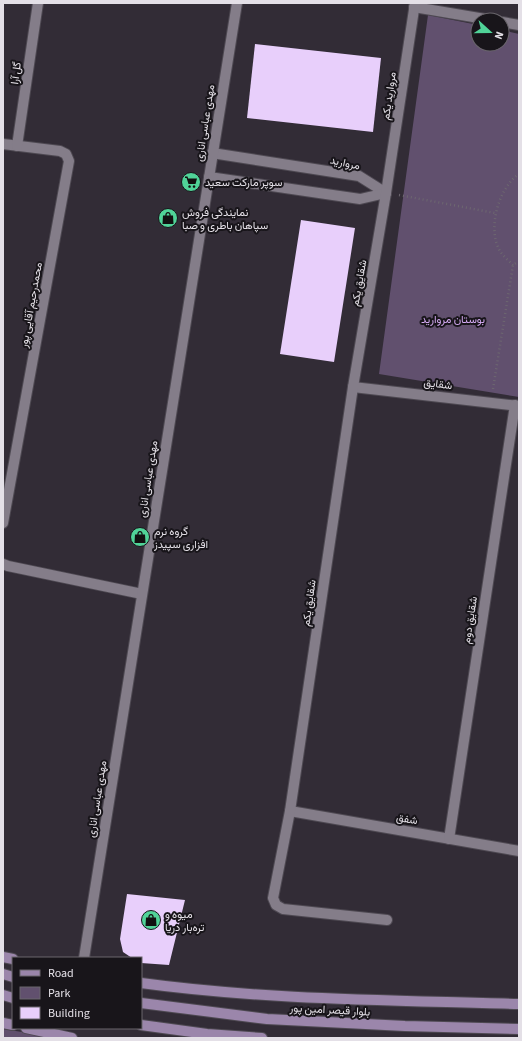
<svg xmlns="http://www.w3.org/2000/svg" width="522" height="1041" viewBox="0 0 522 1041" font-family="'Source Sans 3',Vazirmatn,sans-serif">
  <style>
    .green { fill: #61506e }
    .building { fill: #e8cffb }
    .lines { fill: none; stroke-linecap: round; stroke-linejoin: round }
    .minor-casing { stroke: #4e4952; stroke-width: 12 }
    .secondary-casing { stroke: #4e4952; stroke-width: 12 }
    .path { stroke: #6d6770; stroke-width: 2.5; stroke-dasharray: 1 3; stroke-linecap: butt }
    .minor { stroke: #847d89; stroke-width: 10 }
    .secondary { stroke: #9b86ab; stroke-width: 10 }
    .labels { text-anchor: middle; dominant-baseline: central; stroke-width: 4; stroke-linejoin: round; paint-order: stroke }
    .street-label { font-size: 11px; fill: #e4e0e7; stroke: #18151a }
    .poi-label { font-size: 11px; fill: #e4e0e7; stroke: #18151a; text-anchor: start }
    .park-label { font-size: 11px; fill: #d5abf4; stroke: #18151a }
  </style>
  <rect width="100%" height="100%" fill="#322c36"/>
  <g class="green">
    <polygon points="428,15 478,25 478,44 502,44 502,30 519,34 519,397 379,374"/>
    <polygon points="3,1029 60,1038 3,1038"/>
  </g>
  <g class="building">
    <polygon points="255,44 381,58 373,132 247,118"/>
    <polygon points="301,220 355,228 334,362 280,354"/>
    <polygon points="127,894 185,900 169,965 141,963 141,958 132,958 123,952 120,939"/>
  </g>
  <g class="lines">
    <defs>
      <g id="minor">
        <polyline points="414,7 491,20"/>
        <polyline points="502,22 519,25"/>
        <polyline points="3,144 60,151 66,154 69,161 3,523"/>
        <polyline points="17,146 38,3"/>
        <polyline points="212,153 359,176 386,193"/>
        <polyline points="209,177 360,199 386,193"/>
        <polyline points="353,387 519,406"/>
        <polyline points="3,564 8,566 142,594"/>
        <polyline points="290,811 519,851"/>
        <polyline points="449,839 515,405"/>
        <polyline points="387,920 283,909 276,905 273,898 290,811 353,387 386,193 415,3"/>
        <polyline points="84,958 237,3"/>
      </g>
      <g id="secondary">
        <polyline points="3,957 13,959"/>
        <polyline points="3,974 13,977"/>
        <path d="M141 983C266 1000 393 1000 519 1004"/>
        <polyline points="3,995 13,998"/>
        <polyline points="141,1003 267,1019 405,1026 519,1029"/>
        <polyline points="3,1023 13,1025"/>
        <polyline points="141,1025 207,1034 262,1038"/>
        <polyline points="26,1028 72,1038"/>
      </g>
    </defs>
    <use href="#minor" class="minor-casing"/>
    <use href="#secondary" class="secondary-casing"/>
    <g class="path">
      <polyline points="399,195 495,213"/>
      <path d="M513 265C509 261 503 256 500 251 487 230 498 188 519 174"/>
      <polyline points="493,389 513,265 519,261"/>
    </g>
    <use href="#minor" class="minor"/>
    <use href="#secondary" class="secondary"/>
  </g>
  <defs>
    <symbol id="supermarket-disc" viewBox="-11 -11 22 22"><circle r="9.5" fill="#50d398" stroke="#18151a"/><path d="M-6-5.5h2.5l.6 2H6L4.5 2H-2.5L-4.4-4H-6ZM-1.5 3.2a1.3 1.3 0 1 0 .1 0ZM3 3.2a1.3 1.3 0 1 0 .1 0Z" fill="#111"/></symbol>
    <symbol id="shop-disc" viewBox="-11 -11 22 22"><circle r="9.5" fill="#50d398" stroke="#18151a"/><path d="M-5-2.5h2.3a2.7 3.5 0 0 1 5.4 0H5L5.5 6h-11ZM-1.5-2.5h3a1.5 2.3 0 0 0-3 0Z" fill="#111"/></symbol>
  </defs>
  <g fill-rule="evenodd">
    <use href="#supermarket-disc" x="180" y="171" width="22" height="22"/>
    <use href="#shop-disc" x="157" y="207" width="22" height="22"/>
    <use href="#shop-disc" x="129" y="526" width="22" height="22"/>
    <use href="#shop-disc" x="140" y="909" width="22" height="22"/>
  </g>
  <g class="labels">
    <g class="street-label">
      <text transform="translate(16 73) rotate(-82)">گل آرا</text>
      <text transform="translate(389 96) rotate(-82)">مروارید یکم</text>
      <text transform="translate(205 123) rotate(-81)">مهدی عباسی اناری</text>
      <text transform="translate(345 163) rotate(12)">مروارید</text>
      <text transform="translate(359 283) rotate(-80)">شقایق یکم</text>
      <text transform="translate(31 305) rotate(-80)">محمدرحیم آقایی پور</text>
      <text transform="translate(438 384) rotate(7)">شقایق</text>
      <text transform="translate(148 479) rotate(-81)">مهدی عباسی اناری</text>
      <text transform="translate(309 603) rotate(-82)">شقایق یکم</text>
      <text transform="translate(470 620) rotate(-81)">شقایق دوم</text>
      <text transform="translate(97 799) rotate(-81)">مهدی عباسی اناری</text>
      <text transform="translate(407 819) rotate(10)">شفق</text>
      <text transform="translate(330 1010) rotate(3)">بلوار قیصر امین پور</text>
    </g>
    <g class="poi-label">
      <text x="205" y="182">سوپر مارکت سعید</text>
      <text x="182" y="212">نمایندگی فروش<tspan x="182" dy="13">سپاهان باطری و صبا</tspan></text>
      <text x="154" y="531">گروه نرم<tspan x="154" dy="13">افزاری سپیدز</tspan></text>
      <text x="165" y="914">میوه و<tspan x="165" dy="13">تره‌بار دریا</tspan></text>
    </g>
    <g class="park-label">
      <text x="453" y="319">بوستان مروارید</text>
    </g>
  </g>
  <rect width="522" height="1041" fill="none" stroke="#e4e0e7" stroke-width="8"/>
  <rect x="12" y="957" width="130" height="72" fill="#18151a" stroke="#6a666c"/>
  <rect x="20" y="970" width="20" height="6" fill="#9b86ab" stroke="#6a666c"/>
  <text x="48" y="977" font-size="12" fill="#e4e0e7">Road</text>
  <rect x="20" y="987" width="20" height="12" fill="#61506e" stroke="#6a666c"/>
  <text x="48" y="997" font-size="12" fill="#e4e0e7">Park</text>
  <rect x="20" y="1007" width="20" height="12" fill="#e8cffb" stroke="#6a666c"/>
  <text x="48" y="1017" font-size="12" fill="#e4e0e7">Building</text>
  <g transform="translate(490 32) rotate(111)"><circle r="19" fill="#18151a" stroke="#6a666c"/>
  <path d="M0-3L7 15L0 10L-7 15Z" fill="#50d398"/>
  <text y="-6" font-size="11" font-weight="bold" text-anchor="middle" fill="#e4e0e7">N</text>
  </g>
</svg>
